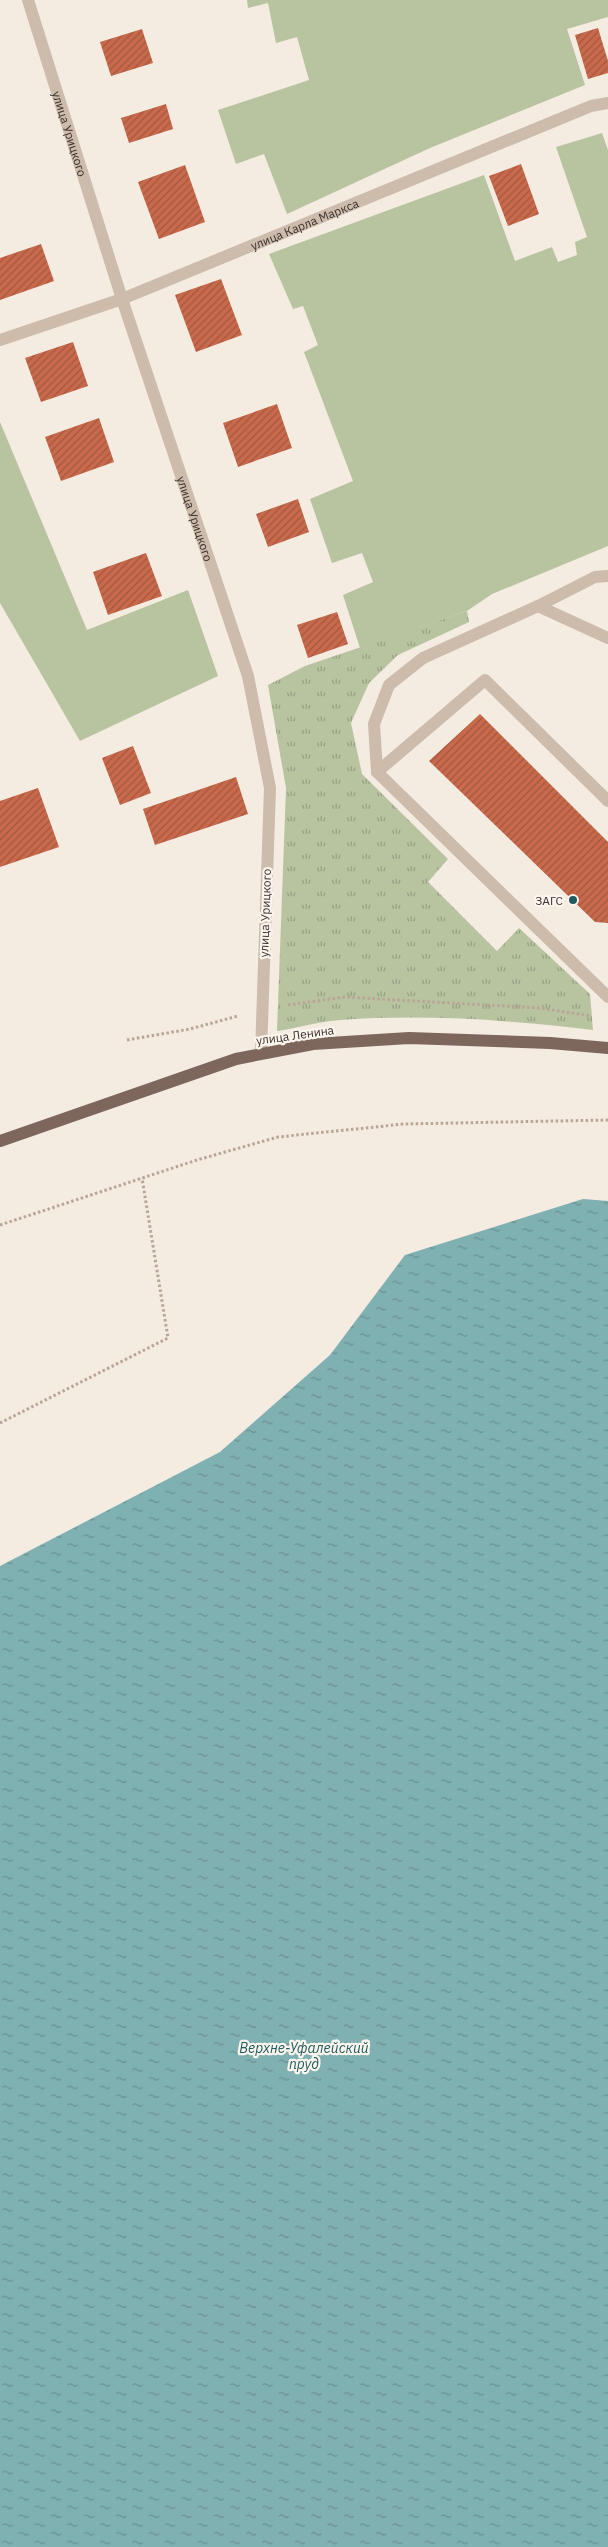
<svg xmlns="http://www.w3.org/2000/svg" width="608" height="2547" viewBox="0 0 608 2547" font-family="'IBM Plex Sans',sans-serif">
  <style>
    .grass { fill: url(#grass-tufts) }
    .green { fill: #b8c4a0 }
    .water { fill: url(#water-ripples) }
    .building { fill: url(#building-hatch) }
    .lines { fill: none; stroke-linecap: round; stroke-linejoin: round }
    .path { stroke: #b9a596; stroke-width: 3; stroke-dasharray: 2.5 2.5; stroke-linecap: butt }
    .minor { stroke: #cdbbac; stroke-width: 12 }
    .major { stroke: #7d675c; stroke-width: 12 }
    .poi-dot { fill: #1f5a5e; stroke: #fbf5ee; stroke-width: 2 }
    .labels { text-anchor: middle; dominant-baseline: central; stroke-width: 4.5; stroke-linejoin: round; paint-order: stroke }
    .street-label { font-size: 12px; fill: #3b302b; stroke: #fbf5ee }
    .poi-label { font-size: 12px; fill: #3b302b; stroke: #fbf5ee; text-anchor: end }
    .water-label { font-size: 14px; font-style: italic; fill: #1f5a5e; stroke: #fbf5ee }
  </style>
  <defs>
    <pattern id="grass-tufts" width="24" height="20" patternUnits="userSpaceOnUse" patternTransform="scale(1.25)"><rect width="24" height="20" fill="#b8c4a0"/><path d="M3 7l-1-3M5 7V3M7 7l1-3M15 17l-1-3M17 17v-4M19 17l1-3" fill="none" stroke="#97a083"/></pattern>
    <pattern id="water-ripples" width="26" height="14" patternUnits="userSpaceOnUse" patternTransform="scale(1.25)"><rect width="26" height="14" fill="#7fb0b2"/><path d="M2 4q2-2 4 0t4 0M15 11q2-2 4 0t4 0" fill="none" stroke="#699091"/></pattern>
    <pattern id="building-hatch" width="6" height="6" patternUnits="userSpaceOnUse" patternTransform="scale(1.25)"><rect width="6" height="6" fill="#c8694b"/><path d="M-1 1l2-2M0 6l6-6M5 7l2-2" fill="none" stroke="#a4573f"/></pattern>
  </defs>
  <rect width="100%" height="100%" fill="#f4ebe1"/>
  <path class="grass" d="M467 611 469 622 398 655 369 683 351 723 362 774 448 859 428 882 497 951 519 928 590 994 593 1030C509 1020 425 1014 341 1020 320 1021 298 1028 277 1031L286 788 268 685 305 666Z"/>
  <g class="green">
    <polygon points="247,0 608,0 608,17 567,29 585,85 430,148 287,214 264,154 236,164 218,110 309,80 297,37 276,43 268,3 248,8"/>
    <polygon points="602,133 608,150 608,546 492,594 467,611 360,648 343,595 373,582 362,553 332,563 310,499 353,481 304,352 318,345 303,306 293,309 269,254 484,175 515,261 552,247 558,262 577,255 575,242 587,237 556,147"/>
    <polygon points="0,422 87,630 188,590 218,676 80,741 0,603"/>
  </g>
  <polygon class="water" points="583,1199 608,1201 608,2547 0,2547 0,1566 220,1452 330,1355 405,1255"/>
  <g class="building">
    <polygon points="598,28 608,61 608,73 588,79 575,35"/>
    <polygon points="142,29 153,63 111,76 100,42"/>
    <polygon points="166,104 173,129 129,143 121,118"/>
    <polygon points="521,164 539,214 508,226 489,176"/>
    <polygon points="185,165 205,222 159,239 138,182"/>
    <polygon points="41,244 54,281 0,300 0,258"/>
    <polygon points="221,279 242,335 196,352 175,295"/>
    <polygon points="73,342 88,386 41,402 25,358"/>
    <polygon points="277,404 292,448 238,467 223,423"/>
    <polygon points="99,418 114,462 61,481 45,437"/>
    <polygon points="298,499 309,532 268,547 256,514"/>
    <polygon points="146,553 162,596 108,615 93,572"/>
    <polygon points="337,612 348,644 308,658 297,625"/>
    <polygon points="480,714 608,842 608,923 595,922 429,761"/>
    <polygon points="133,746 151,793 120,805 102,758"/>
    <polygon points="236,777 248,814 155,845 143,809"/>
    <polygon points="38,788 59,847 0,867 0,801"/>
  </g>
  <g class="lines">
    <g class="path">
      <polyline points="288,1005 345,997 540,1008 591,1016"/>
      <polyline points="127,1040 190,1029 238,1016"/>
      <polyline points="0,1225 197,1160 278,1137 404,1124 608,1120"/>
      <polyline points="0,1423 168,1338 142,1178"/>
    </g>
    <g class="minor">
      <path id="s1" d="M28 0 122 299 248 676 270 788 261 1053"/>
      <path id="s2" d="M0 340 122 299 591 106 608 103"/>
      <polyline points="538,606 608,638"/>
      <polyline points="377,772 374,724 389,685 423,658 538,606 595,577 608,576"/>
      <polyline points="608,801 485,680 377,772 608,997"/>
    </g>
    <polyline class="major" points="0,1141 236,1059 313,1044 409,1038 550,1043 608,1048"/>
  </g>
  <circle class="poi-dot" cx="573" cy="900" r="5"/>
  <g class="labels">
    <g class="street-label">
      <text stroke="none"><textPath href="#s1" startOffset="140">улица Урицкого</textPath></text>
      <text stroke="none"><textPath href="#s2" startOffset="326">улица Карла Маркса</textPath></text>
      <text stroke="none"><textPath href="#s1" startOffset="545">улица Урицкого</textPath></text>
      <text transform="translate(265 913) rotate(-88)">улица Урицкого</text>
      <text transform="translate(295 1035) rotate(-8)">улица Ленина</text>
    </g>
    <g class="poi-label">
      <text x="563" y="900">ЗАГС</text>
    </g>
    <g class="water-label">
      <text x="304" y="2048">Верхне-Уфалейский<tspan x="304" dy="16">пруд</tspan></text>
    </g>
  </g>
</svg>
